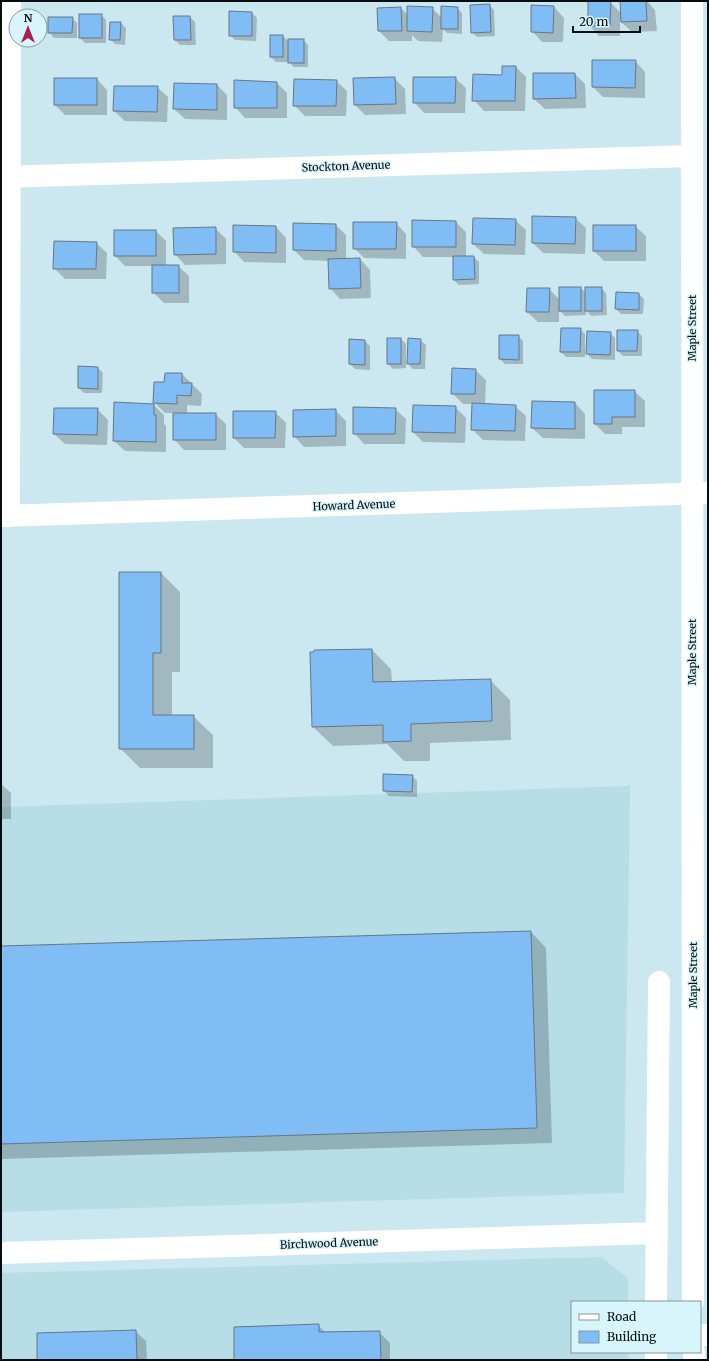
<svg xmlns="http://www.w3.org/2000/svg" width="709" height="1361" viewBox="0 0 709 1361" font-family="Merriweather,serif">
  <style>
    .built { fill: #b7dde7 }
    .shadow { fill: #0003 }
    .building { fill: #80bdf4; stroke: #667787 }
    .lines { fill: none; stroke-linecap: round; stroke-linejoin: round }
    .minor { stroke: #fff; stroke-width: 22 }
    .labels { text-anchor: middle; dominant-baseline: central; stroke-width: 3; stroke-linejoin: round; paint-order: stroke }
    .street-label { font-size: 11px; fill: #040d10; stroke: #d8f5fc }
  </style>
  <rect width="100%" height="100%" fill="#cbe7ef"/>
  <g class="built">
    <polygon points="630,786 624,1193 1,1212 1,807"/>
    <polygon points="601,1257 628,1278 628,1302 572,1302 572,1352 629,1352 629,1360 1,1360 1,1273"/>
  </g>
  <g class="shadow">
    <polygon points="621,1 647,1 655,10 657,31 632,32 620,21 620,36 599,36 589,25 610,2 621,13"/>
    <polygon points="489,5 494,10 495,36 477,37 472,32"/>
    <polygon points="554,7 564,18 563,42 542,42 532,31"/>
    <polygon points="401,8 408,15 432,8 442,18 457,8 462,13 462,34 447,33 443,29 442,42 418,41 412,35 412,41 389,41 379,31"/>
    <polygon points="252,13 257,18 256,41 235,40 230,35"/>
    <polygon points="101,15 106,20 106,43 85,43 80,38"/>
    <polygon points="190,17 195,22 196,45 180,45 175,40"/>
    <polygon points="72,18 77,23 77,38 54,38 49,32"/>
    <polygon points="121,23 126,28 125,45 115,44 110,39"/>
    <polygon points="283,36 289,42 303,40 308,45 308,67 294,67 289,62 276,62 271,57"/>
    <polygon points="635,61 645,72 645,98 603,97 593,87"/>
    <polygon points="516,67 526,77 525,111 484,111 474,100"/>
    <polygon points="534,74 575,74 585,84 586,108 545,109 534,99"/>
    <polygon points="455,78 466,88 465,113 424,113 414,102"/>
    <polygon points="97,79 107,90 107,115 65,115 55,105"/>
    <polygon points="395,79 405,89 406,114 365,115 355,105"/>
    <polygon points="336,81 347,91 346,116 305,116 294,105"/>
    <polygon points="277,83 287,93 287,118 245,118 235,107"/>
    <polygon points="175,84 217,85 227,95 227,120 185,119 174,109"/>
    <polygon points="157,87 168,97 167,122 125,121 114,111"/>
    <polygon points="575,218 586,228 585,254 543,253 533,243"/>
    <polygon points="515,220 526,230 525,255 484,254 473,244"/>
    <polygon points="456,222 466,232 466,257 474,257 479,262 479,284 459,285 454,280 454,257 423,257 413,246"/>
    <polygon points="396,223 406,234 406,259 364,258 354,248"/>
    <polygon points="336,225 346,235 346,260 360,259 370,270 371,298 340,299 330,288 329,261 304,260 294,250"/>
    <polygon points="594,226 635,226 646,236 646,261 604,261 594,251"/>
    <polygon points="276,227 286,238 286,263 244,262 234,251"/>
    <polygon points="215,228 226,239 226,264 185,265 175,254"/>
    <polygon points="115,231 156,231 166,241 166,266 178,266 189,276 189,303 164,303 153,292 153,266 125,266 115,256"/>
    <polygon points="96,243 107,253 106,279 65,279 54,268"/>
    <polygon points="581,288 586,293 601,288 606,293 607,315 591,316 586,310 586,315 565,316 559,310 559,322 538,322 527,312 528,289 549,289 560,300"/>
    <polygon points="639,294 644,299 643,314 621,314 616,309"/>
    <polygon points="580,329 585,334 585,357 566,357 561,352"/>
    <polygon points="637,331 642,336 642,356 623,356 618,351"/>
    <polygon points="610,333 615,338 615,360 592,359 587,354"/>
    <polygon points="518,336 523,341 523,364 505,364 500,359"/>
    <polygon points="401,339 406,344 406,368 393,369 388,364"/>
    <polygon points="350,340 365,341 370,346 370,370 355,369 350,364"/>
    <polygon points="420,340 426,345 425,369 413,369 408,364"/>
    <polygon points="98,368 103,373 102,393 84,393 79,388"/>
    <polygon points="475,370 486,380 485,405 515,406 526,416 525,441 483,440 472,429 473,404 463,404 452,393"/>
    <polygon points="182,374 202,394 201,406 187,405 187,414 215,414 226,424 226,450 184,450 174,439 174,413 165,413 154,402 165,383"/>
    <polygon points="634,391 645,401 645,427 622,427 622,434 605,434 595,424"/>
    <polygon points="575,403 585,414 585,439 543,438 532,428"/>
    <polygon points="154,405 164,415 164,424 166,426 166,452 125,451 114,441"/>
    <polygon points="455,407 466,418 465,443 423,442 413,432"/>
    <polygon points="97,409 108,420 107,445 65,444 54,434"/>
    <polygon points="395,409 406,419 405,444 364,444 354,433"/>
    <polygon points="335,410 346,421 346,446 304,447 294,436"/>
    <polygon points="275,412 286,423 285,448 244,448 234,438"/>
    <polygon points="161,573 180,592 180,672 172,672 172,716 193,716 213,735 213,768 140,768 120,748"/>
    <polygon points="372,650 391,669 392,683 490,680 510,700 511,740 430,743 430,761 404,761 387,744 333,746 313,727"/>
    <polygon points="412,776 417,781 417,797 389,796 384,791"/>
    <polygon points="1,784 11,793 11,819 1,819"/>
    <polygon points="531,932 546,948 552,1143 1,1159 1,947"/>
    <polygon points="318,1325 326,1333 379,1332 390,1343 390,1360 235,1360"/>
    <polygon points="135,1331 146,1341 147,1360 38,1360"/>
  </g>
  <g class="building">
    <polygon points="588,1 611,1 610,26 588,26"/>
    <polygon points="620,1 646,1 647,21 621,22"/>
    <polygon points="490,4 491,32 471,33 470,5"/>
    <polygon points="531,5 554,6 553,33 531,32"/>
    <polygon points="407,6 433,7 432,32 407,31"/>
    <polygon points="441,6 458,7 458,29 441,29"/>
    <polygon points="401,7 402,31 378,31 377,8"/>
    <polygon points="229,11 252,12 252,36 229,36"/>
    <rect x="79" y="14" width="23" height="24"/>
    <polygon points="173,16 190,16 191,40 174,40"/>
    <polygon points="48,17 73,17 72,33 48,33"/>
    <polygon points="110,22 121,22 120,40 109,40"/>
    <rect x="270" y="35" width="13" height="22"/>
    <rect x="288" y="39" width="16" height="24"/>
    <polygon points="592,60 636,60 635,88 592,87"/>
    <polygon points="502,66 516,66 515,101 472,101 473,74 502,75"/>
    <polygon points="533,73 575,73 576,98 533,99"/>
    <polygon points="395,77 396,104 354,105 353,78"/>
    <polygon points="413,77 456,77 455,103 413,103"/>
    <rect x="54" y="78" width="43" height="27"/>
    <polygon points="294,79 337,80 336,106 293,106"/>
    <polygon points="234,80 277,82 277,108 234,108"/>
    <polygon points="174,83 217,84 217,110 173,109"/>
    <polygon points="114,86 158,86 157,112 113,111"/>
    <polygon points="532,216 576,217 575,244 532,243"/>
    <polygon points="473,218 516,219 515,245 472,244"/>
    <polygon points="412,220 456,221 456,247 412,247"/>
    <polygon points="353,222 397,222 396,249 353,249"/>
    <polygon points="293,223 336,224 336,251 293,250"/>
    <polygon points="233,225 276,226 276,253 233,252"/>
    <rect x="593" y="225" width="43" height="26"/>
    <polygon points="216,227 216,254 174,255 173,228"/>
    <rect x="114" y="230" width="42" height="26"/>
    <polygon points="54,241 97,242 96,269 53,269"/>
    <polygon points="453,256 474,256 475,279 453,280"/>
    <polygon points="360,258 361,288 329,289 328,259"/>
    <rect x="152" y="265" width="27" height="28"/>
    <rect x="559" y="287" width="22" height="24"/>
    <rect x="585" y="287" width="17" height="24"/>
    <polygon points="527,288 550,288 549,312 526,312"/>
    <polygon points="616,292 639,293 639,310 615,309"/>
    <polygon points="561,328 581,328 580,352 560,352"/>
    <polygon points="617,330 638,330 637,351 617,351"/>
    <polygon points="587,331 611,332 610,355 586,354"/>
    <polygon points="499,335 519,335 519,360 499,359"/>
    <rect x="387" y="338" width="14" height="26"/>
    <polygon points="408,338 421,339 420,364 407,364"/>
    <polygon points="349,339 365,340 365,365 349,364"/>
    <polygon points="78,366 98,367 98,389 78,388"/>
    <polygon points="452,368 476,369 475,394 451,394"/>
    <polygon points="165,373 182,373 182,383 192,383 191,396 177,395 177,404 153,403 154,382 164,382"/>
    <polygon points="594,390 635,390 635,417 612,417 612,424 594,424"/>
    <polygon points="532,401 575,402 575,429 531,428"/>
    <polygon points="114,402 154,404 154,415 156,415 156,442 113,441"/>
    <polygon points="472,403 516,405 515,431 471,430"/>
    <polygon points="413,405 456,406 455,433 412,432"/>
    <polygon points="353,407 396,408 395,434 353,434"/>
    <polygon points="54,408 98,408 97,435 53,434"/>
    <polygon points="336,409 336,436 293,437 293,410"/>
    <polygon points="233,411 276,411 275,438 233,438"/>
    <rect x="173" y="413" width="43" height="27"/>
    <polygon points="119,572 161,572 161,653 153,653 153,715 194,715 194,749 119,749"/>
    <polygon points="372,649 373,682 491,679 492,721 411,724 411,741 383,742 383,725 312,727 310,652 314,652 314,650"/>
    <polygon points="383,774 413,775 412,792 383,791"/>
    <polygon points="531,931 537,1128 1,1144 1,946"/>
    <polygon points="319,1324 319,1332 380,1331 381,1360 234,1360 234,1327"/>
    <polygon points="136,1330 137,1360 37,1360 37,1333"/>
  </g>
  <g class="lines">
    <g class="minor">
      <polyline points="692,1 693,1302"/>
      <polyline points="1,177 692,156"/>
      <polyline points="1,516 708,493"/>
      <polyline points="9,516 10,1"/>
      <polyline points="1,1253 657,1233"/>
      <polyline points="656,1302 659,982"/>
      <polyline points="700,1335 708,1335"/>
      <polyline points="694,1352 694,1360"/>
      <polyline points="656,1360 656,1352"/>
    </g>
  </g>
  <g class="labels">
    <g class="street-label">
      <text transform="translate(346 166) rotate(-2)">Stockton Avenue</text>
      <text transform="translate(692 328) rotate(-90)">Maple Street</text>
      <text transform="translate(354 505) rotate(-2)">Howard Avenue</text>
      <text transform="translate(692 652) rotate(-90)">Maple Street</text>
      <text transform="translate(693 975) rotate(-90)">Maple Street</text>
      <text transform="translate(329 1243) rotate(-2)">Birchwood Avenue</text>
    </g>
  </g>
  <rect width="709" height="1361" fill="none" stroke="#040d10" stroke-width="4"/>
  <rect x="571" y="1301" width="130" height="52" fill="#d8f5fc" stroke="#83989e"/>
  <rect x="579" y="1314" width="20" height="6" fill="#ffffff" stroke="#83989e"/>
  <text x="607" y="1321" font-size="12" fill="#040d10">Road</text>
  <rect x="579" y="1331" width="20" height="12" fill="#80bdf4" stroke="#83989e"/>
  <text x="607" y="1341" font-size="12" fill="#040d10">Building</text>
  <g transform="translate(28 28)"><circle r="19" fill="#d8f5fc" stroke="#83989e"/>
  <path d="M0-3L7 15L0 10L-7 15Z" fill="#ae1c4b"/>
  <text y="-6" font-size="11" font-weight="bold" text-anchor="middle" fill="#040d10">N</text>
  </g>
  <path d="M573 26v6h67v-6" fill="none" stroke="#040d10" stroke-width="2"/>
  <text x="579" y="26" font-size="12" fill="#040d10" stroke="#d8f5fc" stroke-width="3" paint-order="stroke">20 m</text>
</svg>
